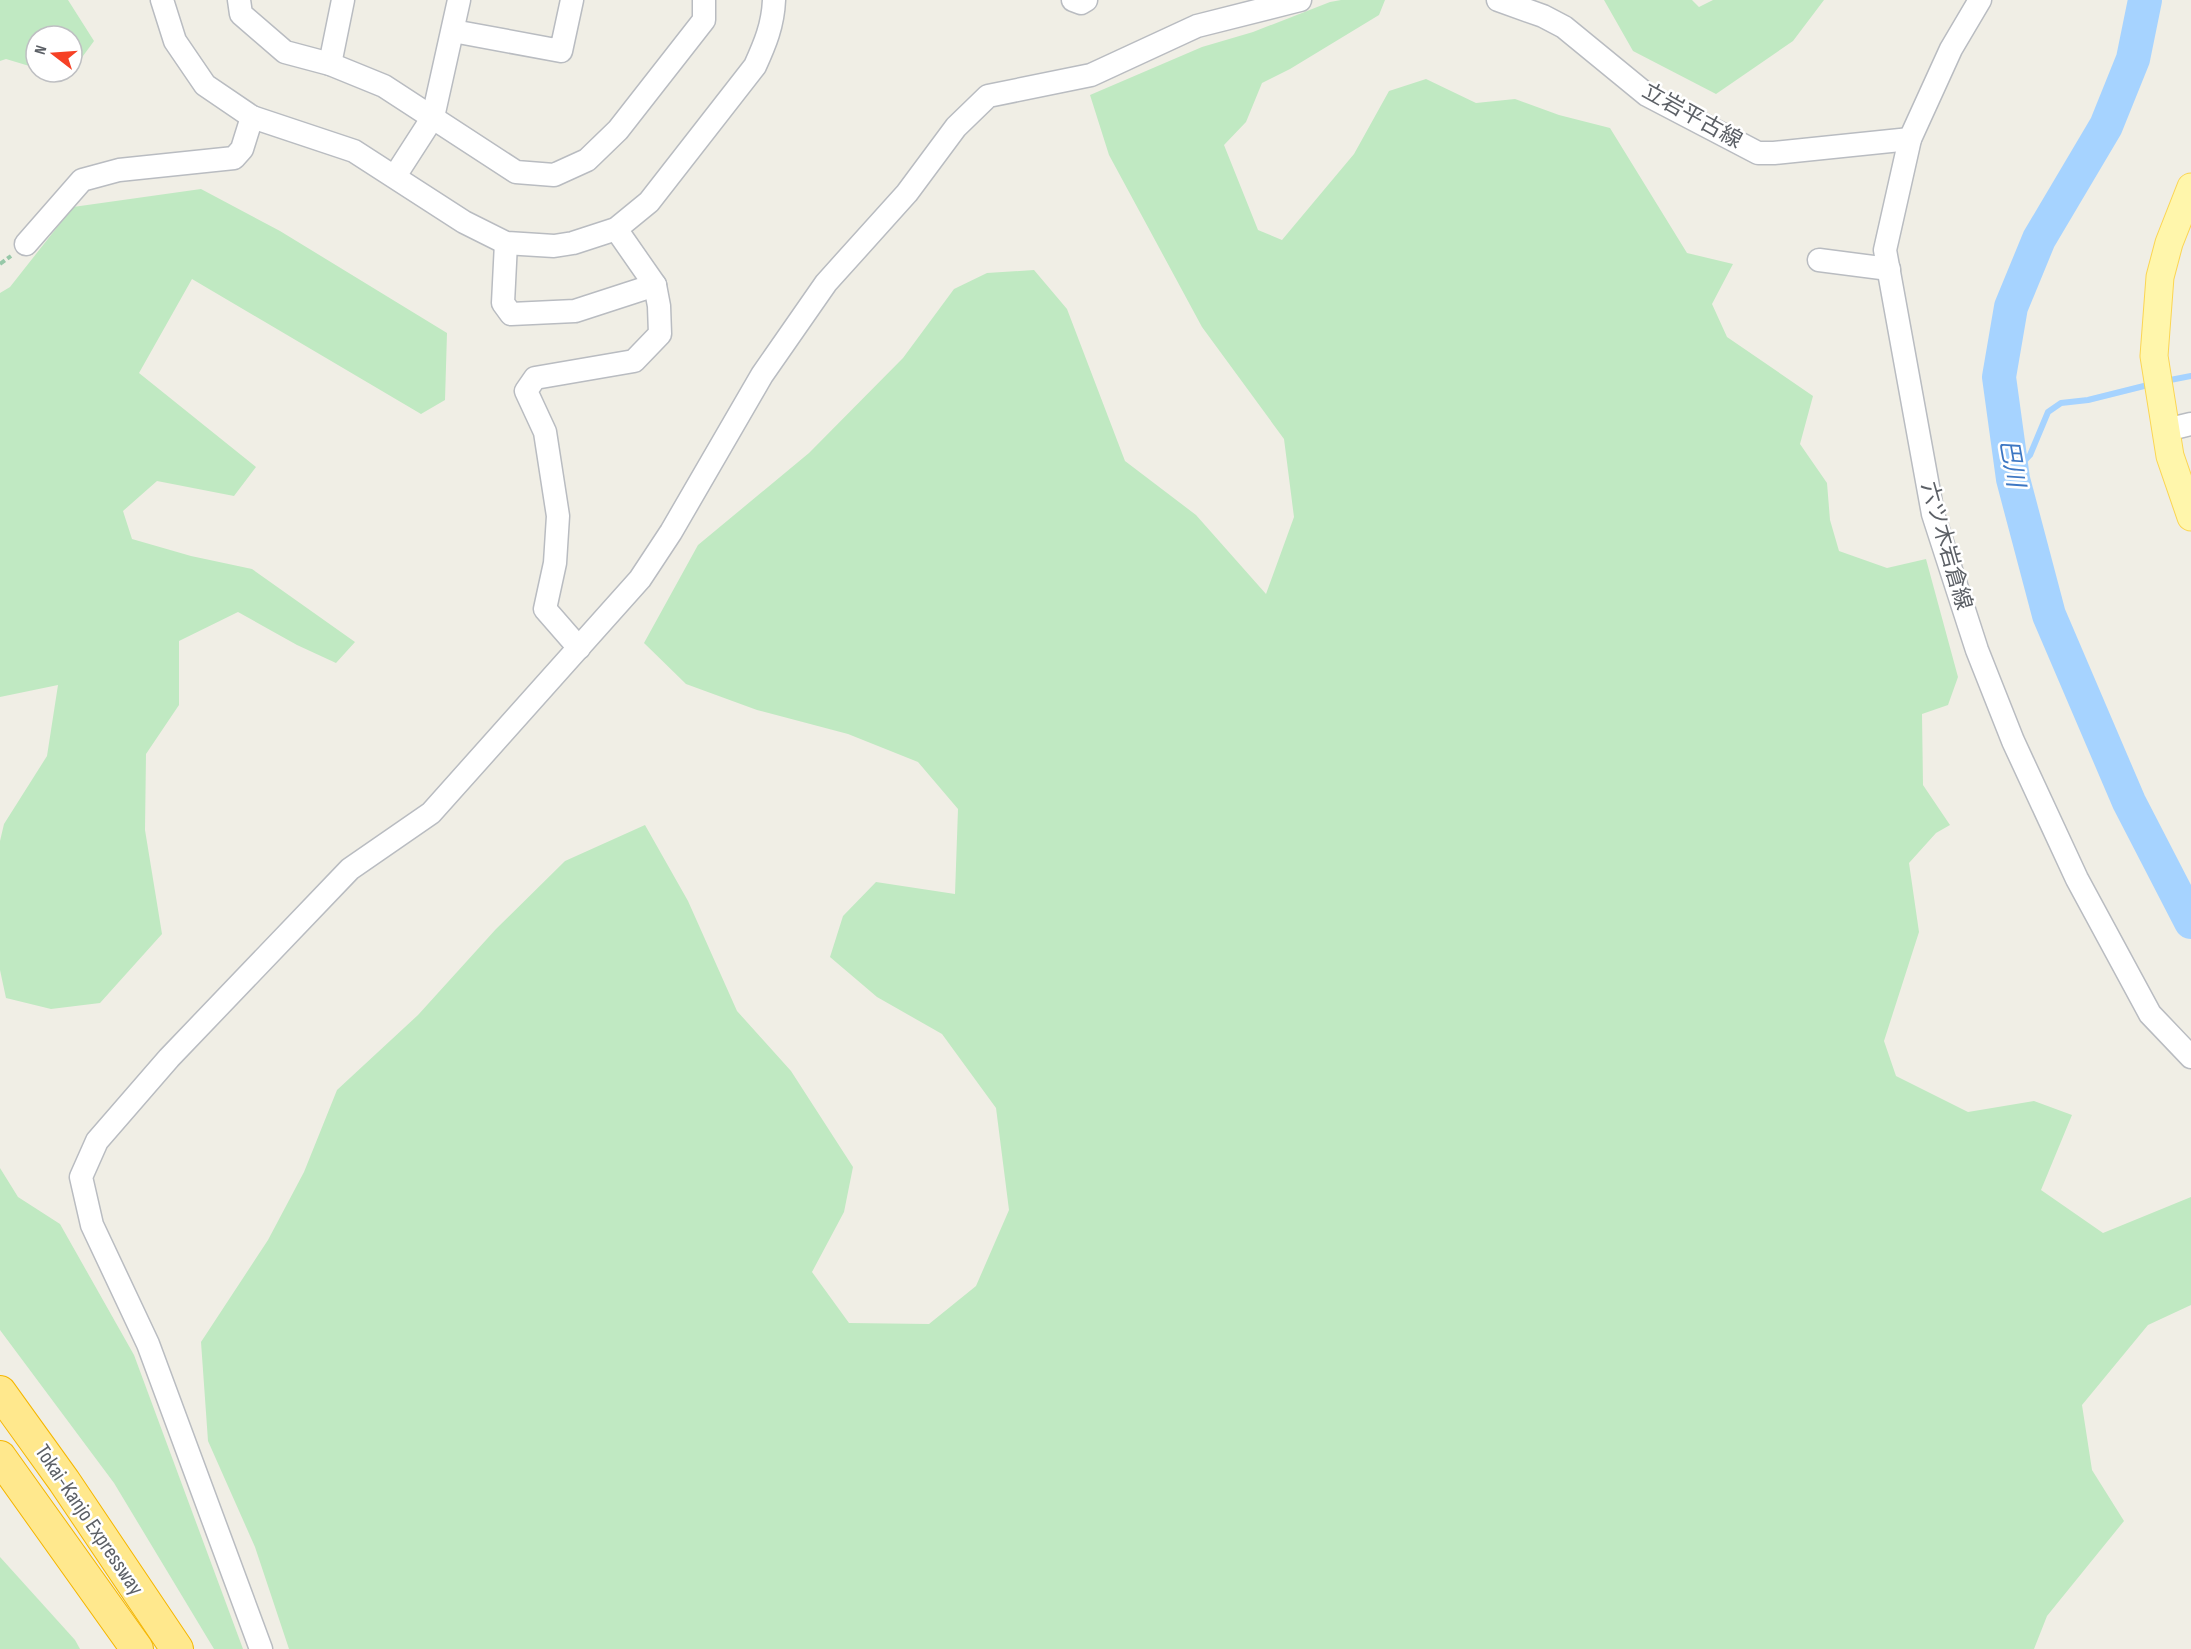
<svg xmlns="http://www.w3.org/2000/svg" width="2191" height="1649" viewBox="0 0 2191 1649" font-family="'Sofia Sans Condensed','Noto Sans JP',sans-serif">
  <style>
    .green { fill: #c0e9c2 }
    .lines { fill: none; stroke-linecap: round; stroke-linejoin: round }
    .stream { stroke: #a6d3ff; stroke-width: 6 }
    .river { stroke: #a6d3ff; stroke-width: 34 }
    .minor-casing { stroke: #b9bcc1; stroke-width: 25 }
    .major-casing { stroke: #fbd552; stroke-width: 29 }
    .highway-casing { stroke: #f5b600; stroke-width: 34 }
    .path { stroke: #97c8a8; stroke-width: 4; stroke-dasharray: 6 3; stroke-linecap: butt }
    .minor { stroke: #fff; stroke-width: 22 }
    .major { stroke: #fff6ab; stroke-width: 27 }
    .highway { stroke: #ffe88d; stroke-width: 32 }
    .labels { text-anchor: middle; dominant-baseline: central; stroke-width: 5; stroke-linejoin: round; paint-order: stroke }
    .street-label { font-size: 22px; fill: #5c6066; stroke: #fff }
    .water-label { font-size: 24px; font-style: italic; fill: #3d77c3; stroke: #fff }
  </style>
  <rect width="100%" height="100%" fill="#f0eee5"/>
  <g class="green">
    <polygon points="0,0 68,0 94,41 72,71 72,36 36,36 36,68 6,59 0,61"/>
    <polygon points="1341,0 1385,0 1379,15 1290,69 1262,83 1246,122 1224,145 1258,230 1282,240 1354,154 1389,91 1426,79 1476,103 1515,99 1559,115 1610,128 1687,253 1733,264 1712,304 1727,337 1813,396 1800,444 1827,483 1830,520 1839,551 1887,568 1926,559 1958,677 1948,705 1922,714 1923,785 1950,825 1936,833 1909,863 1919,932 1884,1041 1896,1076 1968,1112 2034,1101 2072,1115 2041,1190 2103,1233 2191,1197 2191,1305 2148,1325 2082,1405 2092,1470 2124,1521 2047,1616 2034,1649 289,1649 255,1547 208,1441 201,1342 268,1240 304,1172 337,1090 418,1015 496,929 565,861 645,825 688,901 737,1011 791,1071 853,1167 844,1212 812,1272 849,1323 929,1324 976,1286 1009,1210 996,1108 942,1034 877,997 830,957 843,916 876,882 955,894 958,809 918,762 848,734 757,710 686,684 644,643 698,545 809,453 903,358 954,289 987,273 1034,270 1067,309 1125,461 1196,515 1266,594 1294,517 1284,439 1202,327 1109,155 1090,95 1202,47 1253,32 1330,2"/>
    <polygon points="1604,0 1692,0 1699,7 1713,0 1824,0 1793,41 1716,94 1633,51"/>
    <polygon points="201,189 280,231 447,333 445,400 421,414 192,279 139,373 256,467 234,496 157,481 123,511 132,539 191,556 252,569 355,642 336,663 297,645 238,612 179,641 179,705 146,754 145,830 162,934 100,1003 51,1009 6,998 0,970 0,841 4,824 47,756 58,685 0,697 0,293 10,287 73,207"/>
    <polygon points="0,1168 18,1197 60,1224 134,1355 243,1649 214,1649 114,1483 0,1330"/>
    <polygon points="0,1557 75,1640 80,1649 0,1649"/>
  </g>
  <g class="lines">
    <g class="stream">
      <polyline points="2165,381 2191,376"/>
      <polyline points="2006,480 2030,455 2048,412 2061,403 2088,400 2152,384"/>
    </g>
    <polyline class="river" points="2145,0 2133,59 2106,126 2039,239 2011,307 1999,377 2013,479 2049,615 2129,802 2191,922"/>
    <defs>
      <g id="minor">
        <path d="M162 0 175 41 205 85 252 117 354 151 464 222 506 243 554 246 573 243 616 229 649 202 755 66C765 44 773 25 774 0"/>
        <polyline points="239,0 241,14 285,52 330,64 384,86 516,172 554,175 587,160 618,130 704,20 704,0"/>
        <polyline points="1073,0 1081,3 1086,0"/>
        <polyline points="1498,0 1543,16 1564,27 1647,95 1758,153 1774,153 1910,139"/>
        <polyline points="1980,0 1951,49 1910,139 1885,250 1933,514 1977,650 2013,741 2077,879 2150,1014 2191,1057"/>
        <polyline points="453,31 561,51 572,0"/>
        <polyline points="330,64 343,0"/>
        <polyline points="395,176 433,117 459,0"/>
        <polyline points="506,243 503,303 511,314 575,311 655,285"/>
        <polyline points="26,244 82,180 119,170 234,158 242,149 252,117"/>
        <polyline points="1819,260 1889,269"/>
        <polyline points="2166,430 2191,424"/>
        <polyline points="579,648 545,609 555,563 558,516 545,432 526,391 535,378 634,361 660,334 659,306 655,285 616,229"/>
        <polyline points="261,1649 148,1344 92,1225 81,1177 97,1141 169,1058 350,869 431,813 640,579 671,532 762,375 826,283 907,193 956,127 988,96 1091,75 1197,26 1300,0"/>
      </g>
      <polyline id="major" points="2191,187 2169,243 2160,277 2154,356 2170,456 2191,517"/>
      <g id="highway">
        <polyline points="0,1392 64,1481 177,1649"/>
        <polyline points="0,1457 137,1649"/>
      </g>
    </defs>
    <use href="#minor" class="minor-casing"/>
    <use href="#major" class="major-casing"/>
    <use href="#highway" class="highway-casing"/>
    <polyline class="path" points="0,264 11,256"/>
    <use href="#minor" class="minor"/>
    <use href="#major" class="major"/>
    <use href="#highway" class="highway"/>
  </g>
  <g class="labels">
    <g class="street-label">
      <text transform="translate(1692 116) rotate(29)">立岩平古線</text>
      <text transform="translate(1946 546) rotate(74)">六ツ木岩倉線</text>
      <text transform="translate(89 1520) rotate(56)">Tokai-Kanjo Expressway</text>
    </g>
    <g class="water-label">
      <text transform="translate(2012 463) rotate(80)">巴川</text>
    </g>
  </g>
  <g transform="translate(54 54) rotate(287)"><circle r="28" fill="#ffffff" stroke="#bebfc2" stroke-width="1.5"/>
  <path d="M0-4.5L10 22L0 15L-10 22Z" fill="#f64125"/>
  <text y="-9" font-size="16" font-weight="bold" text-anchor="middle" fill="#5c6066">N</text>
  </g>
</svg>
